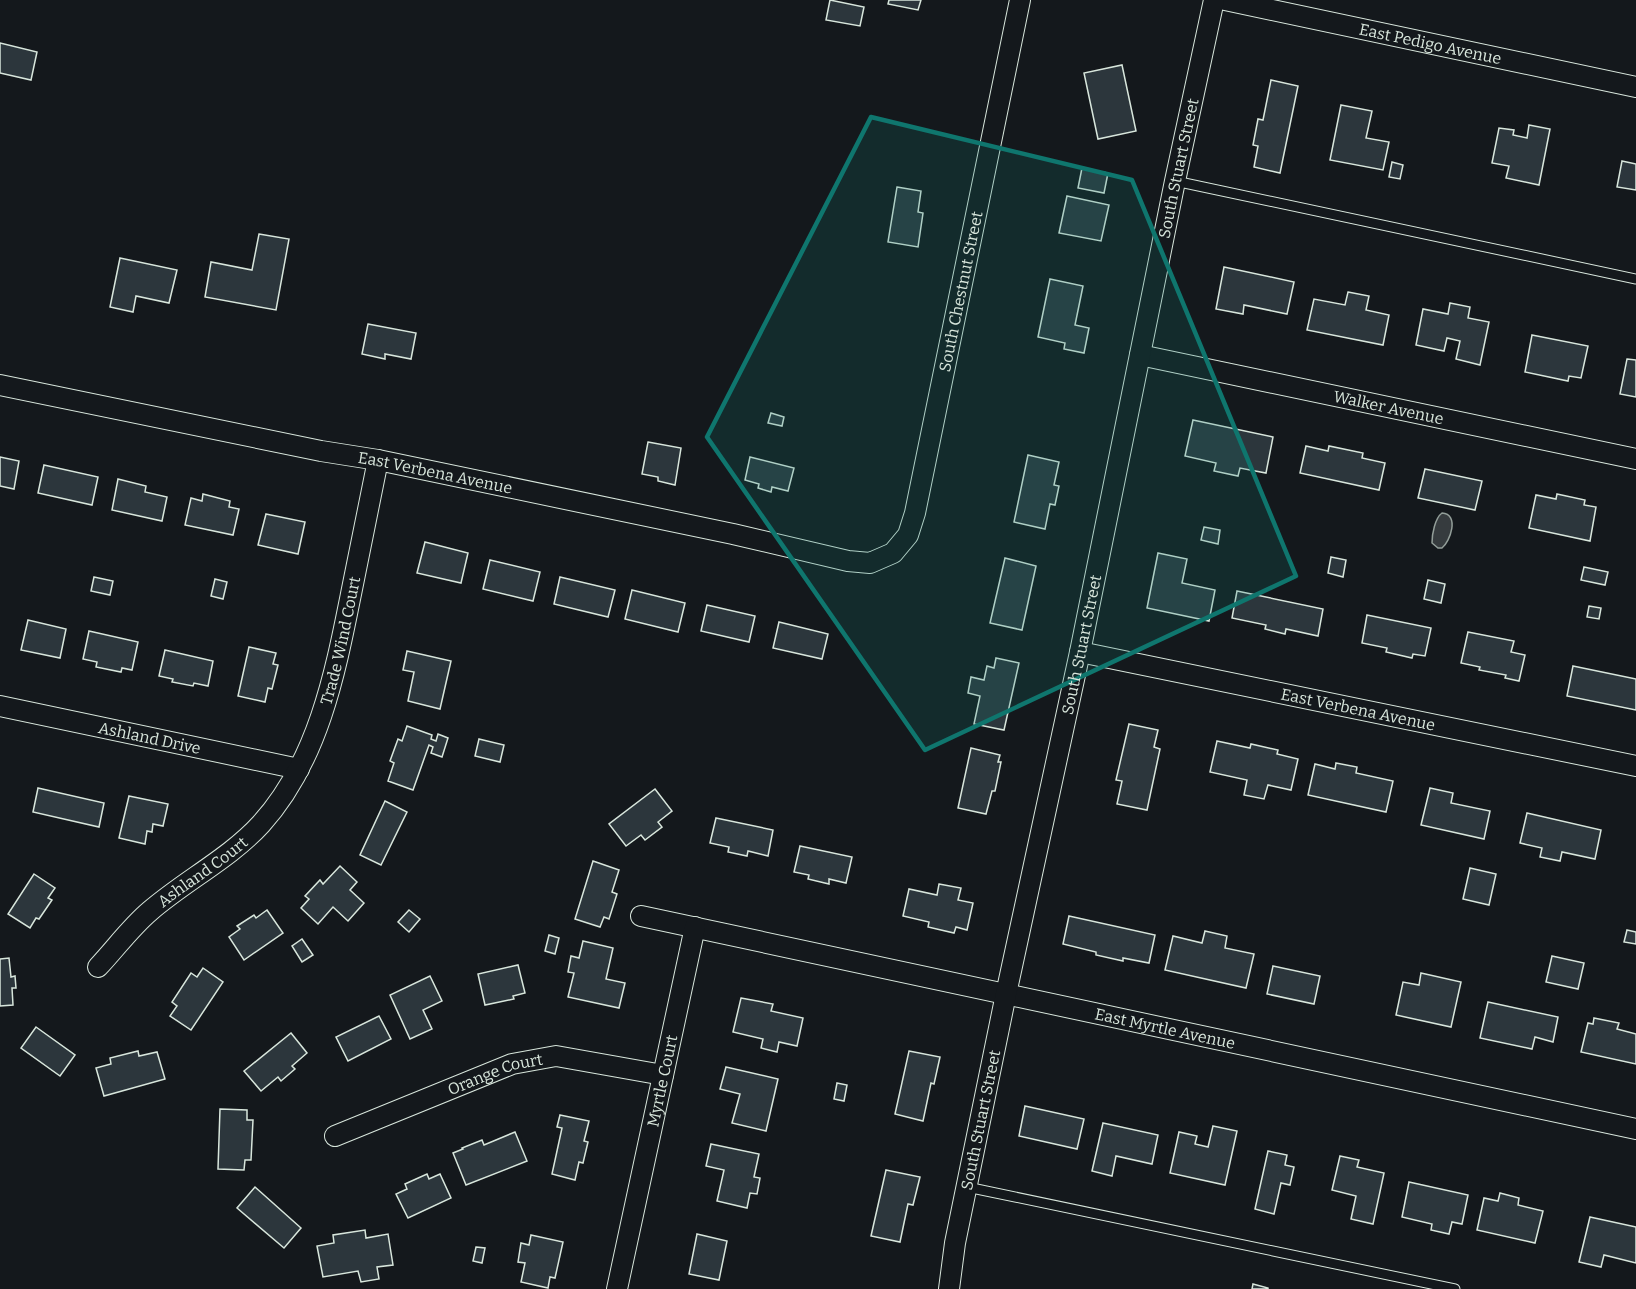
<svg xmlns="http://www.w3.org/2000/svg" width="1636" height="1289" viewBox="0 0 1636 1289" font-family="Bitter,serif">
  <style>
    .water { fill: #363b3e; stroke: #939e99; stroke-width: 1.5 }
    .building { fill: #2c363c; stroke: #d8e6dc; stroke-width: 1.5 }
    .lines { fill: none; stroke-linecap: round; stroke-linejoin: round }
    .service-casing { stroke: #d8e6dc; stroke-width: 11 }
    .minor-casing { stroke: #d8e6dc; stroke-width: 22 }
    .service { stroke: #14181c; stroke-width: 9 }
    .minor { stroke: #14181c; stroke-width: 20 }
    .marked { fill: #0f766e; fill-opacity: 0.2; stroke: #0f766e; stroke-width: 4.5; stroke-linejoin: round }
    .labels { text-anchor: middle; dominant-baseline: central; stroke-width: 4.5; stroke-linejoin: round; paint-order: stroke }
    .street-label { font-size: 16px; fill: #d8e6dc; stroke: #14181c }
  </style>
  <rect width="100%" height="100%" fill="#14181c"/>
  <path class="water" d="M1442 513C1460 514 1450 542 1442 548H1438L1432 543C1432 534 1435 518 1442 513Z"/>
  <g class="building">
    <polygon points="830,0 864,7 860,26 826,20"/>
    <polygon points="889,0 921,0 918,10 888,4"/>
    <polygon points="0,43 37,52 31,80 0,73"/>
    <polygon points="1122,65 1136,131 1098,139 1084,73"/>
    <polygon points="1271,80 1298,86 1280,173 1254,167 1258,146 1253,145 1258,119 1263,120"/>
    <polygon points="1341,105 1372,111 1366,138 1389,142 1383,170 1330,160"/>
    <polygon points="1529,125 1550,129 1539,185 1506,178 1509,166 1492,163 1499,128 1514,130 1513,135 1527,138"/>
    <polygon points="1622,161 1636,164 1636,190 1617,187"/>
    <polygon points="1392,162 1403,165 1400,179 1389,177"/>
    <polygon points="1082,168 1108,173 1104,193 1078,188"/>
    <polygon points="897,187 921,191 918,212 923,213 918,247 888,242"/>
    <polygon points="1067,196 1109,205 1101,241 1059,233"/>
    <polygon points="259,234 289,239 276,310 205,297 211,262 252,270"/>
    <polygon points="120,258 177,270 169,303 136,296 133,312 110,307"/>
    <polygon points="1224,267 1294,282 1287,314 1244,305 1243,314 1216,309"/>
    <polygon points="1050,279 1083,286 1075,325 1089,328 1084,353 1064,349 1065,343 1038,337"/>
    <polygon points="1348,292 1369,296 1366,310 1389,315 1383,345 1307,330 1314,299 1345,305"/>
    <polygon points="1450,303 1470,307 1468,318 1489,322 1480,365 1456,359 1460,341 1447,338 1444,351 1416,345 1423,309 1448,314"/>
    <polygon points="368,324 416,333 411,359 385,354 385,359 362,354"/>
    <polygon points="1532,335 1588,346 1581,378 1569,376 1568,381 1525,372"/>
    <polygon points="1627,359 1636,360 1636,397 1620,394"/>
    <polygon points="771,413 784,417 782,426 768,423"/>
    <polygon points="1193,420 1273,437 1266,473 1240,468 1238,476 1214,471 1216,463 1185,456"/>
    <polygon points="648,442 681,448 675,485 658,481 658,477 642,474"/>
    <polygon points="1306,446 1328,451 1329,446 1363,453 1362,458 1385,463 1379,490 1300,473"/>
    <polygon points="1028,455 1059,462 1054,485 1059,486 1055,505 1050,504 1045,529 1014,522"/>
    <polygon points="0,457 19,461 14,489 0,486"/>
    <polygon points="750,457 794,468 788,491 772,487 771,492 758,488 759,484 745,480"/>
    <polygon points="44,465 98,477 92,505 38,493"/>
    <polygon points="1425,469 1482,481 1475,510 1418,498"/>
    <polygon points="118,479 146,486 145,492 167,497 162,521 112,510"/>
    <polygon points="203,494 230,501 229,507 239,509 233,535 185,525 191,498 202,501"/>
    <polygon points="1557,494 1585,500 1584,505 1596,507 1590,541 1529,528 1536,495 1556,499"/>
    <polygon points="266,514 305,522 298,554 258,545"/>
    <polygon points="1204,527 1220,530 1218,544 1201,540"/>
    <polygon points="425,542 468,553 461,583 417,573"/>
    <polygon points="1158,553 1187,559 1182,583 1215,590 1209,621 1147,608"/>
    <polygon points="1331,557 1346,560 1343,577 1328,573"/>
    <polygon points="1005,558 1036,566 1022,630 990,623"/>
    <polygon points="490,560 540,572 533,601 483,589"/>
    <polygon points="1584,567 1608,572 1605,585 1581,580"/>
    <polygon points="94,577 113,581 110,595 91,591"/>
    <polygon points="560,577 615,590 608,617 554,604"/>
    <polygon points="215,579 227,582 223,599 211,596"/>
    <polygon points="1428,580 1445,584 1441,603 1424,599"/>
    <polygon points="632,590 685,603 678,632 625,619"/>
    <polygon points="1237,591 1323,609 1318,636 1286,629 1285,634 1265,629 1266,625 1232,618"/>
    <polygon points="707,605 755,616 749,642 701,631"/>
    <polygon points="1589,606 1601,608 1599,619 1587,617"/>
    <polygon points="1367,615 1431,628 1425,656 1413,654 1412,658 1386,652 1387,648 1362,643"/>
    <polygon points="28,620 66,629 60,658 21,650"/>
    <polygon points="779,622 828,634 822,659 773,648"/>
    <polygon points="89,631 138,642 132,670 122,668 121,672 96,667 97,662 83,659"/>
    <polygon points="1468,632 1514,641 1511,652 1525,655 1519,681 1505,678 1506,675 1479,670 1480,667 1461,663"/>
    <polygon points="249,647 276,653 273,664 278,665 272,689 268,688 265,702 238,696"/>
    <polygon points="165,650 213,661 208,686 194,683 193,686 172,682 173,679 159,676"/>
    <polygon points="407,651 451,661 440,709 408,701 414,672 403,670"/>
    <polygon points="996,658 1019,663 1004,730 974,724 980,696 968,693 971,677 984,680 987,666 994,668"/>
    <polygon points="1573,666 1636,679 1636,710 1567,696"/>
    <polygon points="1129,724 1158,730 1154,747 1160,749 1147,810 1117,804 1122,781 1116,780"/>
    <polygon points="407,726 432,735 431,739 436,741 438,734 448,738 442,757 431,753 433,747 429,745 413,790 388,781 394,763 390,761 398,739 402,741"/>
    <polygon points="479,739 504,745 500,762 475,756"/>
    <polygon points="1217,741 1250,748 1251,744 1278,750 1277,754 1298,759 1291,790 1268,785 1264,799 1244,795 1247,780 1210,772"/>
    <polygon points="971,748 1000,755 998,762 1001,762 995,791 992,791 986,814 958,808"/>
    <polygon points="1336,763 1357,767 1356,773 1393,781 1386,812 1308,795 1315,764 1335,769"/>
    <polygon points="38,788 104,803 99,827 33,812"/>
    <polygon points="1430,788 1453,793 1451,803 1490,811 1484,839 1421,825"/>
    <polygon points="655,789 672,811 658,822 662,827 645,840 641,835 626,846 609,824"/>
    <polygon points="129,796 168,804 163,826 153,824 152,832 147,831 145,844 119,838"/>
    <polygon points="385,801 407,812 381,865 360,855"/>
    <polygon points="1527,813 1601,830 1595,859 1562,852 1560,861 1540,857 1542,848 1520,843"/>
    <polygon points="716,818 773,830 768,856 748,851 747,856 728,852 729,847 710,843"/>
    <polygon points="800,846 852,857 846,883 829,879 829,884 808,879 809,875 794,872"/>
    <polygon points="593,861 619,870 612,892 617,894 609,919 604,917 600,927 575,919"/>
    <polygon points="340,866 357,882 350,890 364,903 348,921 333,907 318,924 301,908 309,899 305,896 320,880 323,884"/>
    <polygon points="1470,868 1496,874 1489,905 1463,899"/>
    <polygon points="34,874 55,888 48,898 52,900 39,919 36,918 30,928 8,914"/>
    <polygon points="939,884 961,888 958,900 973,903 967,930 956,927 954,933 928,927 929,922 903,916 909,889 937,895"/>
    <polygon points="267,910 283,933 244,960 229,937 240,929 237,926 254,915 256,918"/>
    <polygon points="409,910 420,919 409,932 398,922"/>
    <polygon points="1069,916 1155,935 1149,963 1123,958 1123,961 1096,955 1096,952 1063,944"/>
    <polygon points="1627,930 1636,932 1636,944 1624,942"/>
    <polygon points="1205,931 1227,936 1225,948 1254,954 1246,988 1165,970 1173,936 1202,943"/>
    <polygon points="549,935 559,938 555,954 545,951"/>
    <polygon points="302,939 313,955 302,962 292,946"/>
    <polygon points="583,941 613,948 606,979 625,983 619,1008 568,997 574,973 568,972 571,956 579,958"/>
    <polygon points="1552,956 1584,963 1578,989 1546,982"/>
    <polygon points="9,958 11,977 15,976 16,988 12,988 13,1005 0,1006 0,959"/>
    <polygon points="518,965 525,993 513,996 514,999 485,1005 478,974"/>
    <polygon points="1273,966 1320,976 1314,1004 1267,994"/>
    <polygon points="203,968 223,982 191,1030 170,1016 177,1006 172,1002 191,973 197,977"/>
    <polygon points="1421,973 1461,982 1451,1027 1396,1015 1403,982 1419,985"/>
    <polygon points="430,976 442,1001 423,1010 432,1029 410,1039 390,995"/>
    <polygon points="741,998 773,1004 771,1011 803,1018 797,1046 779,1042 777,1052 761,1048 763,1039 733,1032"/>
    <polygon points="1488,1002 1558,1017 1553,1042 1535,1037 1532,1049 1480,1038"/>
    <polygon points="379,1016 391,1039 348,1061 336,1037"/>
    <polygon points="1594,1018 1619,1023 1617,1029 1636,1034 1636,1064 1581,1052 1588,1023 1593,1024"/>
    <polygon points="36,1027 75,1055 60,1076 21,1048"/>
    <polygon points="291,1033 307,1053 292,1066 295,1069 281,1081 278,1077 261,1091 244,1071"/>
    <polygon points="138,1051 139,1056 157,1052 165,1079 104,1096 96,1068 111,1064 110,1058"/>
    <polygon points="909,1051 940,1057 934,1084 931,1083 923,1121 895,1114"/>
    <polygon points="726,1067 778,1079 766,1131 732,1123 740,1094 720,1089"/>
    <polygon points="837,1083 847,1085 844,1101 834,1099"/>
    <polygon points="1025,1106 1084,1119 1077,1149 1019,1136"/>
    <polygon points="220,1109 247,1110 247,1120 253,1120 251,1160 245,1160 244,1170 218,1169"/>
    <polygon points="560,1115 589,1121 584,1141 588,1142 583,1163 579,1162 575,1180 552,1174 562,1128 557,1127"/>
    <polygon points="1103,1123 1158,1135 1152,1164 1116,1156 1112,1176 1092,1171"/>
    <polygon points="1213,1126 1237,1131 1225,1185 1170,1173 1179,1132 1197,1136 1195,1144 1208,1147"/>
    <polygon points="515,1132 527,1161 466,1185 453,1153 463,1149 462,1148 482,1140 484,1145"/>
    <polygon points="711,1144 759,1154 754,1177 760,1178 757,1194 750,1193 747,1208 717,1201 724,1170 706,1166"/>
    <polygon points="1268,1151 1287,1155 1285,1165 1294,1167 1290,1185 1281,1183 1274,1214 1255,1209"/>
    <polygon points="1340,1156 1359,1160 1357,1167 1384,1173 1373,1224 1351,1219 1356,1196 1332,1190"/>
    <polygon points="886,1170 920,1177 913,1205 908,1204 900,1242 871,1236"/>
    <polygon points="427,1174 429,1179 440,1174 451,1198 408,1218 396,1194 407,1189 405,1184"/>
    <polygon points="1409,1182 1468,1195 1462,1224 1452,1222 1449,1234 1431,1230 1432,1224 1402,1217"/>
    <polygon points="255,1187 301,1228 284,1248 237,1208"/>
    <polygon points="1500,1193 1519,1198 1518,1205 1543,1211 1535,1243 1477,1230 1484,1198 1498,1201"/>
    <polygon points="1590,1217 1636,1227 1636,1263 1604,1255 1601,1267 1579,1262"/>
    <polygon points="365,1230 366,1238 388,1234 393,1265 377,1267 379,1279 361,1282 358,1271 323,1277 317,1246 334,1243 333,1235"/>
    <polygon points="697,1234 727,1241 719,1280 689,1274"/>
    <polygon points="531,1235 563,1242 555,1278 550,1277 548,1288 521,1282 525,1263 518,1262 521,1243 529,1245"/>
    <polygon points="476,1247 485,1248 482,1263 473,1261"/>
    <polygon points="1253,1284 1268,1288 1268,1289 1252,1289"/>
  </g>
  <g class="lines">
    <defs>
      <g id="service">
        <polyline points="1175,181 1636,279"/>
        <polyline points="967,1187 1455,1289"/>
      </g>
      <g id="minor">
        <path id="s1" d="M1225 0 1636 87"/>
        <path id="s2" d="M1140 355 1636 459"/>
        <path id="s3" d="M0 385 321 451 378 460 733 534 848 561 870 563 893 553 908 535 915 513 1020 0"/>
        <path id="s4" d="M1080 652 1636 766"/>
        <path id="s5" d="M0 706 299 769"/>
        <path id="s6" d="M641 916 1636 1129"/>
        <path id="s7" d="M98 967C115 949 131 927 150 911 186 880 230 858 261 824 318 761 335 674 351 594 360 549 369 505 378 460"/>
        <path id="s8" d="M335 1136 512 1064 556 1056 663 1075"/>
        <path id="s9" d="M617 1289 695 927"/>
        <path id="s10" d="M949 1289 955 1243 1006 994 1080 652 1175 181 1214 0"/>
      </g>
    </defs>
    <use href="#service" class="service-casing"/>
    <use href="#minor" class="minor-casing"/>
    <use href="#service" class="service"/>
    <use href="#minor" class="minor"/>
  </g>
  <path class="marked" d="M871 117 1132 180 1296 576 925 750 707 437Z"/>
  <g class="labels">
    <g class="street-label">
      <text stroke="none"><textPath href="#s1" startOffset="210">East Pedigo Avenue</textPath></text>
      <text stroke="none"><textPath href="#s10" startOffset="1144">South Stuart Street</textPath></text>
      <text stroke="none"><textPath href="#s3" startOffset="1186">South Chestnut Street</textPath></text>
      <text stroke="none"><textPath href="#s2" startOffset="254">Walker Avenue</textPath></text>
      <text stroke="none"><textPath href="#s3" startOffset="444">East Verbena Avenue</textPath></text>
      <text stroke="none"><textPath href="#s7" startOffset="420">Trade Wind Court</textPath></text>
      <text stroke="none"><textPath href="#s10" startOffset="658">South Stuart Street</textPath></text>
      <text stroke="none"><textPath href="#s4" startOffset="284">East Verbena Avenue</textPath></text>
      <text stroke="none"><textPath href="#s5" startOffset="153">Ashland Drive</textPath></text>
      <text stroke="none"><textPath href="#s7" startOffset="142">Ashland Court</textPath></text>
      <text stroke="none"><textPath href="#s6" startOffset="536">East Myrtle Avenue</textPath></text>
      <text stroke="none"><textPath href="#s8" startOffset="172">Orange Court</textPath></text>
      <text stroke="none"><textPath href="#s9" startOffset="213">Myrtle Court</textPath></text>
      <text stroke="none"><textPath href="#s10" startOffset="172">South Stuart Street</textPath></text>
    </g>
  </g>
</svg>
